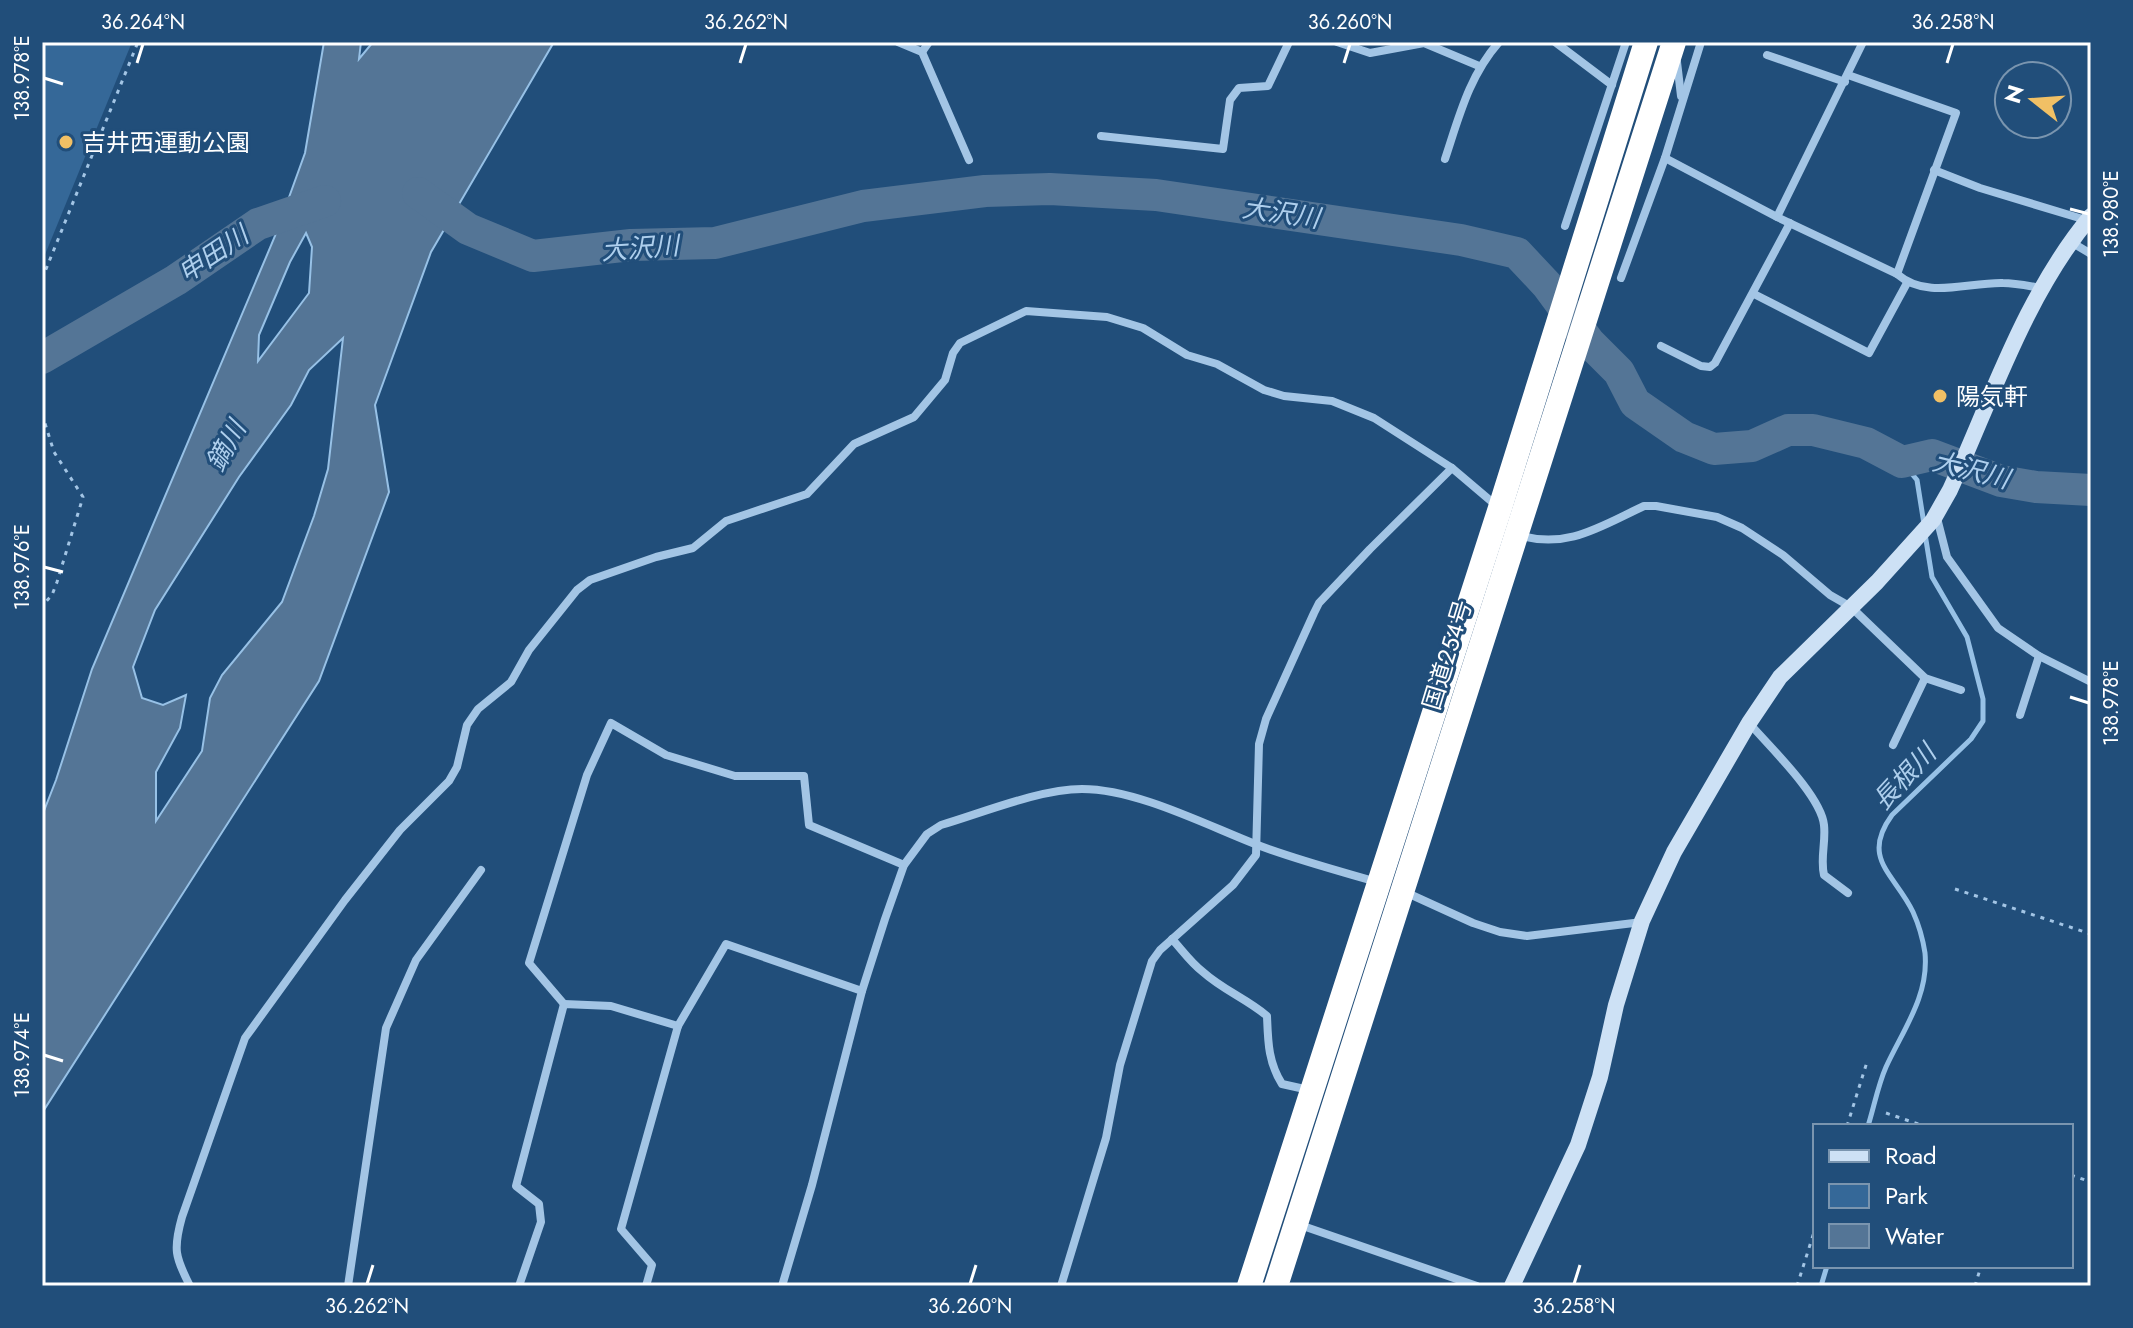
<svg xmlns="http://www.w3.org/2000/svg" width="2133" height="1328" viewBox="0 0 2133 1328" font-family="Jost,'Noto Sans JP',sans-serif">
  <style>
    .green { fill: #356898 }
    .water { fill: #547596; stroke: #97c1e6; stroke-width: 2; fill-rule: evenodd }
    .lines { fill: none; stroke-linecap: round; stroke-linejoin: round }
    .stream { stroke: #97c1e6; stroke-width: 5 }
    .river { stroke: #547596; stroke-width: 32 }
    .path { stroke: #a3c5e5; stroke-width: 3; stroke-dasharray: 4 6; stroke-linecap: butt }
    .street { stroke: #a3c5e5; stroke-width: 8 }
    .secondary { stroke: #cde1f5; stroke-width: 16 }
    .highway { stroke: #fff; stroke-width: 24 }
    .ticks { fill: none; stroke: #fff; stroke-width: 3 }
    .poi-dot { fill: #f1c065; stroke: #214e7a; stroke-width: 3 }
    .labels { text-anchor: middle; dominant-baseline: central; stroke-width: 6; stroke-linejoin: round; paint-order: stroke }
    .poi-label { font-size: 24px; fill: #fff; stroke: #214e7a; text-anchor: start }
    .street-label { font-size: 24px; fill: #fff; stroke: #214e7a }
    .water-label { font-size: 26px; font-style: italic; fill: #aecfed; stroke: #214e7a }
    .neatline { fill: none; stroke: #fff; stroke-width: 3 }
    .ticks-label { font-size: 20px; text-anchor: middle; fill: #fff }
  </style>
  <rect width="100%" height="100%" fill="#214e7a"/>
  <polygon class="green" points="42,42 132,42 42,262"/>
  <path class="water" d="M324 42H361L359 59 373 42H554L431 252 375 405 389 492 319 681 42 1113V816L56 780 92 669 275 236 305 153ZM306 233 312 247 309 293 258 361 259 335 290 262ZM343 338 328 469 314 516 282 602 222 675 210 698 202 751 156 821V772L180 728 186 695 163 705 142 698 133 667 155 610 239 477 291 405 309 370Z"/>
  <g class="lines">
    <g class="stream">
      <polyline points="1902,462 1917,480 1924,524"/>
      <path d="M1868 1126C1874 1107 1878 1085 1886 1067 1903 1030 1929 996 1925 953 1923 940 1918 923 1913 912 1895 874 1860 859 1892 815L1971 739 1983 721V699L1967 637 1932 577 1925 534"/>
      <polyline points="1821,1286 1827,1266"/>
    </g>
    <g class="river">
      <polyline points="418,193 468,229 533,256 631,245 715,243 863,206 985,191 1050,189 1156,195 1461,240 1517,253 1547,285 1589,342 1619,372 1635,403 1684,437 1714,449 1752,446 1788,430 1813,430 1866,443 1902,462 1932,455 2001,481 2036,487 2091,490"/>
      <polyline points="42,358 176,280 258,224 325,201"/>
    </g>
    <g class="path">
      <polyline points="42,279 138,42"/>
      <polyline points="42,414 54,452 83,497 57,582 52,595 42,606"/>
      <polyline points="1955,889 2091,934"/>
      <polyline points="1886,1113 1924,1126"/>
      <polyline points="1847,1126 1867,1062"/>
      <polyline points="2071,1175 2091,1182"/>
      <polyline points="1797,1286 1815,1229"/>
      <polyline points="1975,1286 1981,1266"/>
    </g>
    <g class="street">
      <polyline points="898,42 922,52 969,160"/>
      <polyline points="1337,42 1370,53 1424,43 1479,66"/>
      <polyline points="1555,42 1612,85"/>
      <polyline points="922,52 929,42"/>
      <polyline points="1767,55 1845,82"/>
      <polyline points="1677,62 1681,96"/>
      <polyline points="1848,75 1956,113 1897,274"/>
      <polyline points="1101,136 1223,149 1230,100 1239,88 1268,86 1289,42"/>
      <path d="M1665 158 1777 217 1897 274C1927 300 1967 282 2003 283 2015 283 2029 286 2041 288"/>
      <path d="M1445 159C1459 117 1469 76 1499 42"/>
      <polyline points="1934,170 1980,188 2086,220"/>
      <polyline points="1777,217 1863,42"/>
      <polyline points="1565,226 1626,42"/>
      <polyline points="2071,242 2091,254"/>
      <polyline points="1621,278 1665,158 1701,42"/>
      <polyline points="1754,294 1869,353 1907,283"/>
      <polyline points="1661,346 1701,366 1710,367 1715,363 1790,223"/>
      <polyline points="1937,518 1947,557 1998,628 2039,656 2091,682"/>
      <path d="M1518 535C1567 550 1601 526 1644 506H1656L1717 517 1742 528 1783 555 1830 595 1851 607 1925 678 1961 690"/>
      <polyline points="2020,715 2039,656"/>
      <path d="M1750 724C1770 747 1821 796 1824 825 1826 843 1820 858 1824 875L1848 893"/>
      <polyline points="1893,745 1925,678"/>
      <polyline points="1405,892 1473,923 1500,932 1527,936 1642,922"/>
      <path d="M1172 939C1182 950 1191 963 1203 972 1223 990 1247 999 1267 1016 1268 1041 1268 1062 1282 1084L1309 1090"/>
      <polyline points="564,1004 529,963 587,775 611,723 666,755 735,776 804,776 809,825 904,865"/>
      <polyline points="1300,1225 1477,1286"/>
      <path d="M190 1286C175 1257 173 1249 182 1217L245 1038 345 900 400 830 449 781 457 767 467 725 478 709 511 682 529 650 577 590 590 580 656 557 693 548 726 521 807 494 854 444 914 417 945 380 953 353 960 343 1026 311 1107 317 1143 328 1187 355 1217 364 1264 390 1284 396 1332 401 1374 418 1452 468 1498 507"/>
      <polyline points="348,1286 386,1028 416,960 481,870"/>
      <polyline points="519,1286 541,1222 539,1204 516,1186 564,1004 611,1006 678,1026"/>
      <polyline points="646,1286 652,1265 621,1229 678,1026 726,944 862,991"/>
      <path d="M782 1286 812 1185 862 991 885 919 904 865 927 834 941 825C982 813 1040 789 1082 789 1136 789 1204 824 1255 844 1294 859 1336 870 1377 882"/>
      <polyline points="1061,1286 1106,1138 1120,1065 1152,961 1160,950 1233,885 1256,855 1259,744 1266,719 1314,613 1319,603 1370,549 1452,468"/>
    </g>
    <path class="secondary" d="M1512 1286 1578 1145 1600 1077 1616 1005 1642 921 1674 852 1749 723 1780 677 1877 582 1933 520 1950 490C1992 398 2025 295 2091 216"/>
    <g class="highway">
      <polyline points="1249,1286 1500,508 1646,42"/>
      <polyline points="1276,1286 1674,42"/>
    </g>
  </g>
  <path class="ticks" d="M137 63 143 44M740 63 746 44M1344 63 1350 44M1947 63 1953 44M44 78 63 84M2070 209 2089 214M44 567 63 572M2070 697 2089 703M44 1055 63 1061M367 1284 373 1265M970 1284 976 1265M1574 1284 1580 1265"/>
  <g class="poi-dot">
    <circle cx="66" cy="142" r="8"/>
    <circle cx="1940" cy="396" r="8"/>
  </g>
  <g class="labels">
    <g class="poi-label">
      <text x="82" y="142">吉井西運動公園</text>
      <text x="1956" y="396">陽気軒</text>
    </g>
    <g class="street-label">
      <text transform="translate(1447 655) rotate(-73)">国道254号</text>
    </g>
    <g class="water-label">
      <text transform="translate(1281 213) rotate(8)">大沢川</text>
      <text transform="translate(640 248) rotate(-4)">大沢川</text>
      <text transform="translate(213 254) rotate(-34)">申田川</text>
      <text transform="translate(226 446) rotate(-61)">鏑川</text>
      <text transform="translate(1971 470) rotate(14)">大沢川</text>
      <text transform="translate(1904 777) rotate(-47)">長根川</text>
    </g>
  </g>
  <rect width="2133" height="1328" fill="none" stroke="#214e7a" stroke-width="88"/>
  <rect x="1813" y="1124" width="260" height="144" fill="#214e7a" stroke="#7a95af" stroke-width="2"/>
  <rect x="1829" y="1150" width="40" height="12" fill="#cde1f5" stroke="#7a95af" stroke-width="2"/>
  <text x="1885" y="1164" font-size="24" fill="#ffffff">Road</text>
  <rect x="1829" y="1184" width="40" height="24" fill="#356898" stroke="#7a95af" stroke-width="2"/>
  <text x="1885" y="1204" font-size="24" fill="#ffffff">Park</text>
  <rect x="1829" y="1224" width="40" height="24" fill="#547596" stroke="#7a95af" stroke-width="2"/>
  <text x="1885" y="1244" font-size="24" fill="#ffffff">Water</text>
  <g transform="translate(2033 100) rotate(287)"><circle r="38" fill="#214e7a" stroke="#7a95af" stroke-width="2"/>
  <path d="M0-6L14 30L0 20L-14 30Z" fill="#f1c065"/>
  <text y="-12" font-size="22" font-weight="bold" text-anchor="middle" fill="#ffffff">N</text>
  </g>
  <rect x="44" y="44" width="2045" height="1240" class="neatline"/>
  <g class="ticks-label">
    <text x="143" y="29">36.264°N</text>
    <text x="746" y="29">36.262°N</text>
    <text x="1350" y="29">36.260°N</text>
    <text x="1953" y="29">36.258°N</text>
    <text transform="translate(22 78) rotate(-90)" y="7">138.978°E</text>
    <text transform="translate(2111 214) rotate(-90)" y="7">138.980°E</text>
    <text transform="translate(22 567) rotate(-90)" y="7">138.976°E</text>
    <text transform="translate(2111 703) rotate(-90)" y="7">138.978°E</text>
    <text transform="translate(22 1055) rotate(-90)" y="7">138.974°E</text>
    <text x="367" y="1313">36.262°N</text>
    <text x="970" y="1313">36.260°N</text>
    <text x="1574" y="1313">36.258°N</text>
  </g>
</svg>
